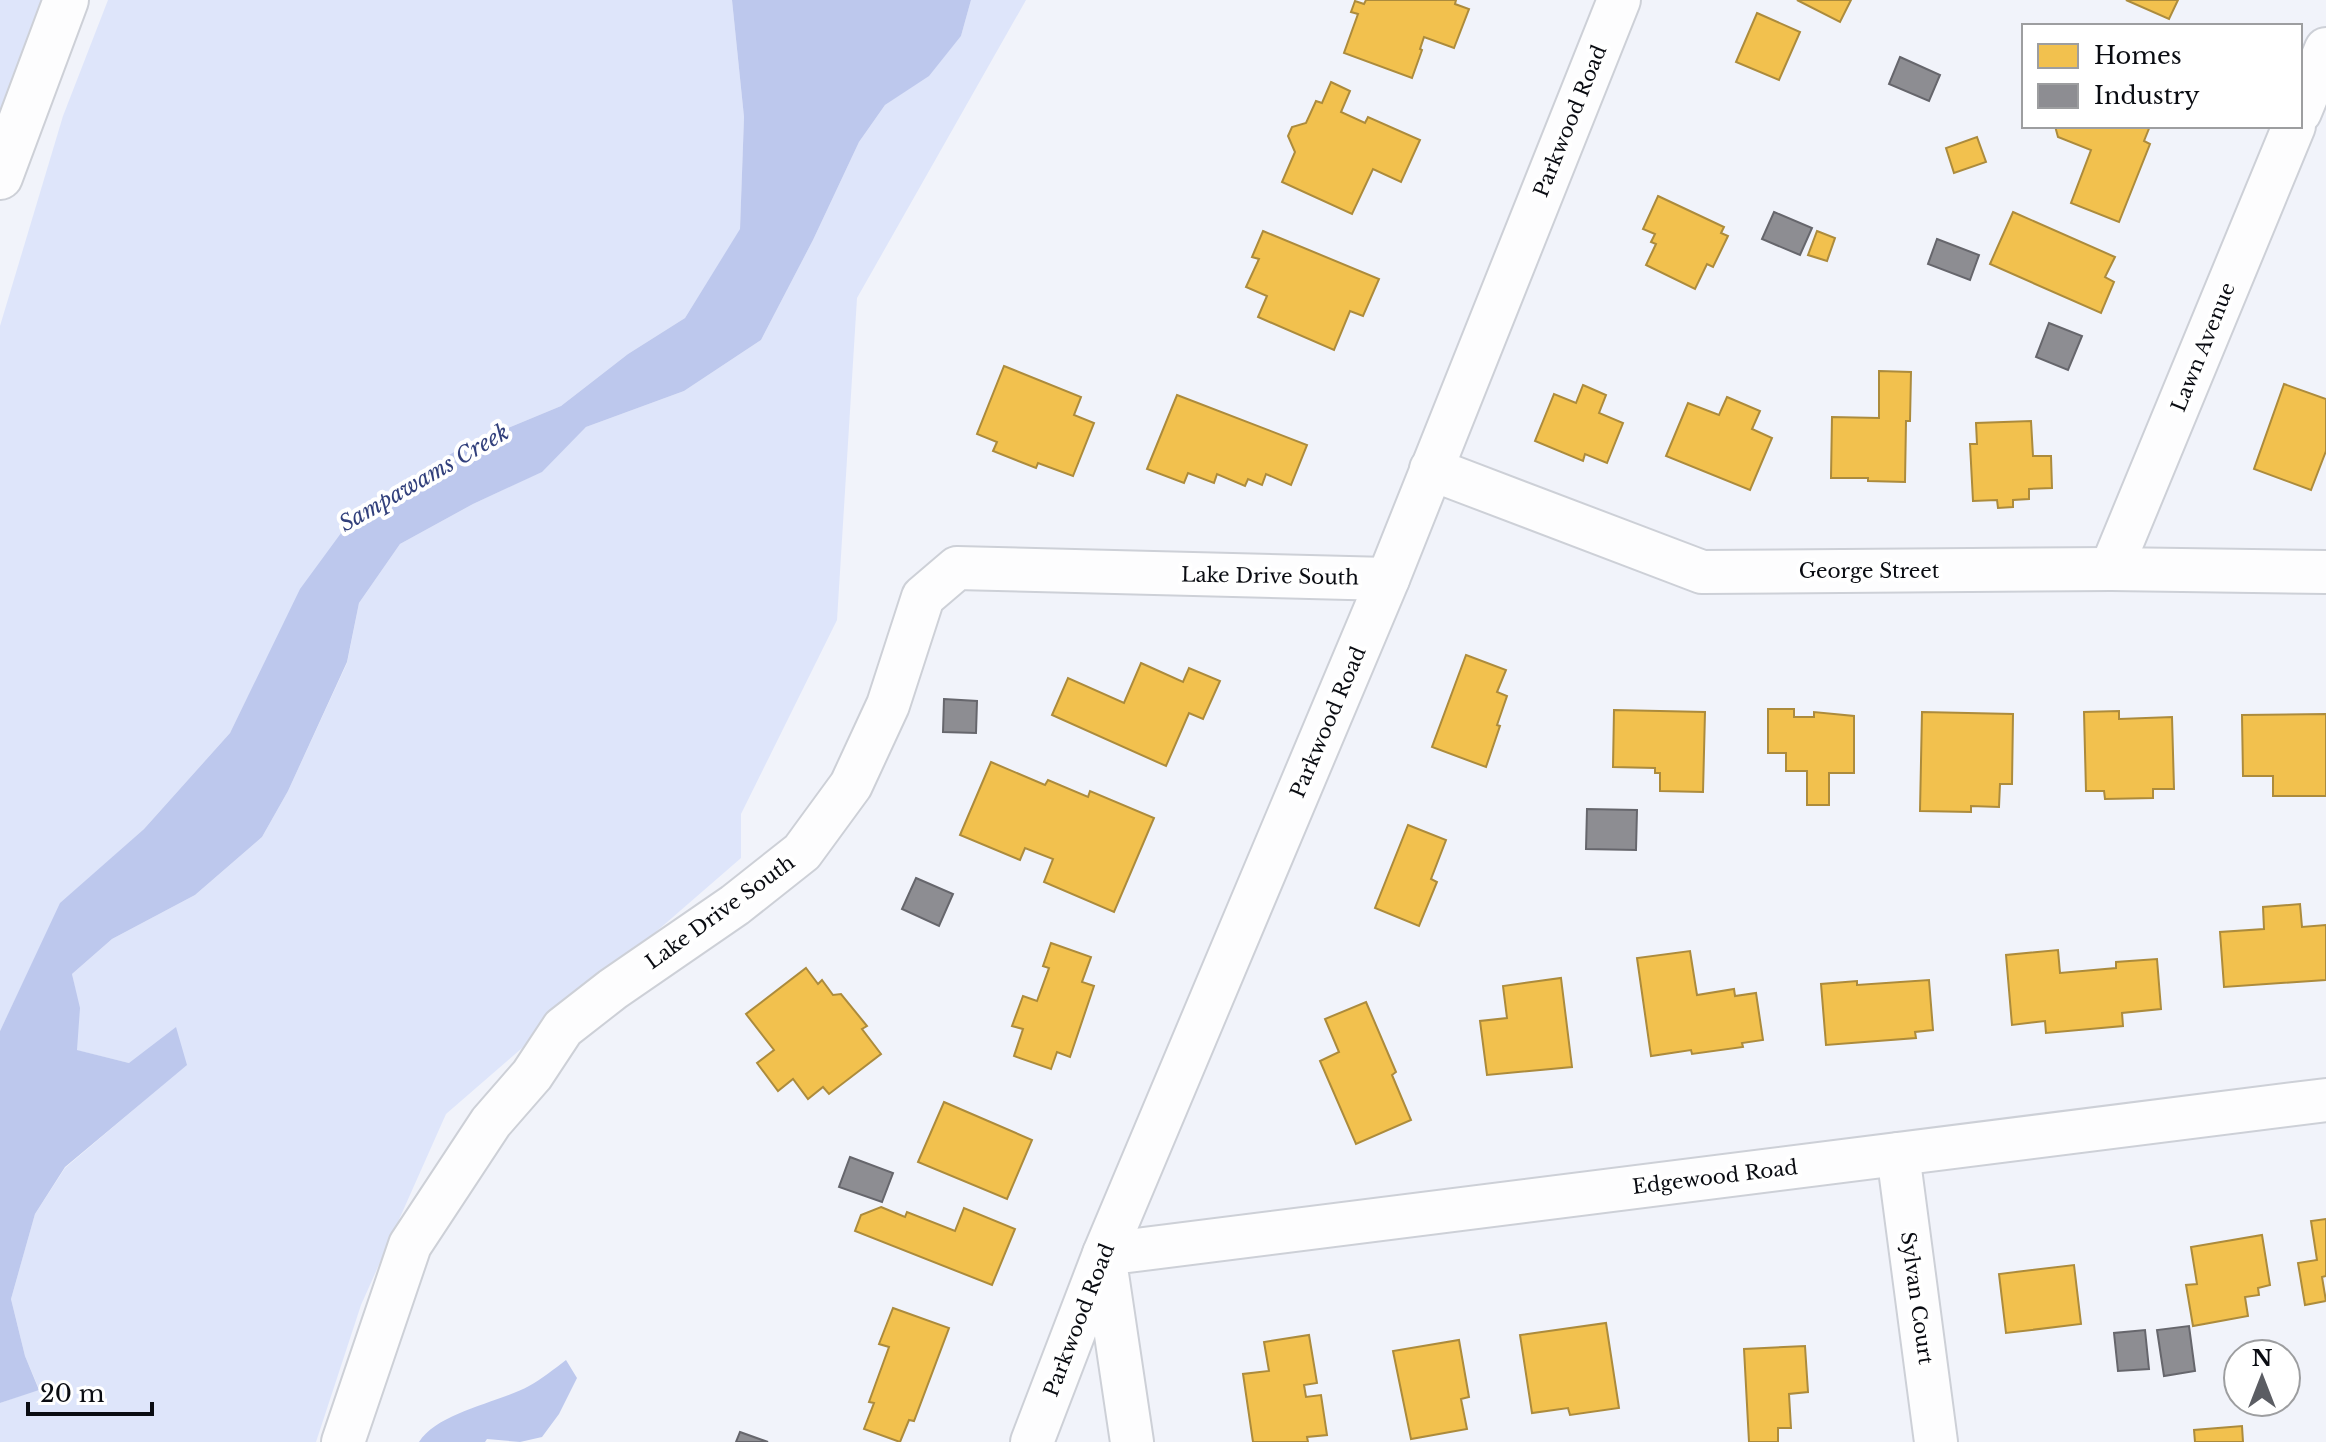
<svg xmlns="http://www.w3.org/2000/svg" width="2326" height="1442" viewBox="0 0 2326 1442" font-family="'Libre Baskerville',serif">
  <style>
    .green { fill: #dee5fa }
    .water { fill: #bdc8ed }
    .homes { fill: #f2c14e; stroke: #ac8b3c; stroke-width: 2 }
    .industry { fill: #8d8d92; stroke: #66666c; stroke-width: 2 }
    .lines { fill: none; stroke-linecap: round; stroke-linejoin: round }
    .minor-casing { stroke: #cdd0d7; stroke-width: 46 }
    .major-casing { stroke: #cdd0d7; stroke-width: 48 }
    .minor { stroke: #fdfdfe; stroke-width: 42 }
    .major { stroke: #fdfdfe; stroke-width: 44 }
    .labels { text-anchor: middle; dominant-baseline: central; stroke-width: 8; stroke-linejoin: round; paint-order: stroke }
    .street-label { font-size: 20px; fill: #0a0c12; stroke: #fff }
    .water-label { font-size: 22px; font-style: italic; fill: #313f7b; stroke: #fff }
  </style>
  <rect width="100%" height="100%" fill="#f1f3fa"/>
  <g class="green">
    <polygon points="0,0 41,0 0,115"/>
    <polygon points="108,0 732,0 744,117 740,230 685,318 628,354 561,406 462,447 258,677 230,733 144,829 61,903 0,1031 0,326 63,116"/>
    <polygon points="971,0 1026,0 857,298 837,620 741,814 741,858 446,1114 361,1305 316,1442 0,1442 0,1403 39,1389 25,1356 11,1299 35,1214 65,1168 186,1065 129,1063 76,1050 79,1008 72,974 112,939 195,895 262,837 288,791 347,663 359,603 400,544 473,504 541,472 586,427 684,391 761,340 813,240 859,142 885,105 929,75 961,36"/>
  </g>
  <g class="water">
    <polygon points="732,0 971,0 961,36 929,76 885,105 859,142 813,240 761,340 684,391 586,427 542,472 473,504 400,544 359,603 347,662 288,791 262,837 195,895 112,939 72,974 80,1008 77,1050 129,1063 176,1027 187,1065 65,1167 35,1214 11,1299 25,1356 39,1390 0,1403 0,1031 60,903 144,829 230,733 300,589 355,514 462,447 561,406 628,354 685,318 740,229 744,117"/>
    <path d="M566 1360 577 1378 559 1414 542 1437 520 1442 487 1439 485 1442H419C438 1412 498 1403 529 1386 542 1379 554 1369 566 1360Z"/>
  </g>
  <g class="homes">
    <polygon points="1366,0 1456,0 1455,4 1469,9 1454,48 1424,37 1420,49 1422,50 1412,78 1344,53 1358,14 1351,12 1355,1 1364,4"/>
    <polygon points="1797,0 1851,0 1840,22"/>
    <polygon points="2126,0 2178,0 2169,19"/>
    <polygon points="1757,13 1800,32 1779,80 1736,62"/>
    <polygon points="1331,82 1350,91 1341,112 1365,123 1368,117 1420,140 1401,182 1373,169 1352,214 1282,182 1295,152 1288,136 1292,127 1306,123 1316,101 1322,103"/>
    <polygon points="2055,126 2150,126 2144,141 2150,144 2119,222 2071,203 2091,150 2058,137"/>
    <polygon points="1977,137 1986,162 1954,173 1946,148"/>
    <polygon points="1658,196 1724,227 1721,233 1728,236 1713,267 1707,264 1695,289 1646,265 1656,244 1651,242 1655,234 1643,229"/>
    <polygon points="2013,212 2115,257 2105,277 2114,282 2101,313 1990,264"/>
    <polygon points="1263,231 1379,279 1363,316 1350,311 1334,350 1258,317 1267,296 1246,287 1259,259 1252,257"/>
    <polygon points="1817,231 1835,238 1827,261 1808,255"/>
    <polygon points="1004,366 1081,397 1074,415 1094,423 1073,476 1038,463 1036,468 993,451 997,442 977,434"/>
    <polygon points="1879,371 1911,372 1910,421 1906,421 1905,482 1868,481 1868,478 1831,478 1832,417 1879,418"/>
    <polygon points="2284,384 2326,399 2326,451 2311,490 2254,469"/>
    <polygon points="1583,385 1606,395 1599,413 1623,423 1607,463 1585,454 1583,461 1535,441 1554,394 1576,403"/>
    <polygon points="1177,395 1307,445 1291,485 1266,474 1262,485 1248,479 1245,486 1217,474 1214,483 1188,473 1184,483 1147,469"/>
    <polygon points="1727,397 1760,411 1752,429 1772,438 1750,490 1666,456 1688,403 1719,415"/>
    <polygon points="2031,421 2033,456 2051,456 2052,488 2029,489 2029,499 2013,500 2013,507 1998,508 1997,500 1973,501 1970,444 1977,444 1976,423"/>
    <polygon points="1466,655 1506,670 1497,692 1507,696 1497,725 1500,726 1486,767 1432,747"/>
    <polygon points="1141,663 1183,682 1189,668 1220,681 1203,719 1189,713 1166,766 1052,715 1068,678 1124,703"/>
    <polygon points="1768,709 1794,709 1794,717 1814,717 1814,712 1854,716 1854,773 1829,773 1829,805 1807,805 1807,771 1786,771 1786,753 1768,753"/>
    <polygon points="1614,710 1705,712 1703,792 1660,791 1660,773 1655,773 1655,768 1613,767"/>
    <polygon points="2119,711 2119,719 2172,717 2174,789 2153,789 2153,798 2105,799 2104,791 2086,791 2084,712"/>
    <polygon points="1922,712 2013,714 2012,784 2000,784 1999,807 1971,806 1971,812 1920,811"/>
    <polygon points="2326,714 2326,796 2273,796 2273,776 2243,776 2242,715"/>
    <polygon points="991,762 1045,785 1048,780 1088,797 1090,791 1154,818 1114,912 1044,882 1053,859 1025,848 1020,860 960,835"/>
    <polygon points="1408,825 1446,840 1431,879 1437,882 1419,926 1375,908"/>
    <polygon points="2300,904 2302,927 2326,925 2326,980 2224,987 2220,932 2264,929 2263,907"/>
    <polygon points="1051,943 1091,957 1082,982 1094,986 1070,1057 1057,1052 1051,1069 1014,1056 1023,1029 1012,1026 1023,996 1037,1001 1049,968 1043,966"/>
    <polygon points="2058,950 2060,973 2116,968 2116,962 2157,959 2161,1009 2122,1013 2123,1026 2046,1033 2045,1021 2012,1025 2006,955"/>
    <polygon points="1690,951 1697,995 1734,989 1735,996 1756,993 1763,1040 1742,1043 1743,1047 1692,1054 1691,1050 1651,1056 1637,958"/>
    <polygon points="806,968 818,984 822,980 833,995 841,994 867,1026 862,1029 881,1054 829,1094 823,1087 808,1099 793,1079 778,1091 757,1063 774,1050 746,1014"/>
    <polygon points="1561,978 1572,1067 1487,1075 1480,1021 1507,1018 1503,986"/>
    <polygon points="1929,980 1933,1030 1915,1032 1916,1038 1826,1045 1821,984 1857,981 1857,985"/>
    <polygon points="1366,1002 1396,1072 1392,1075 1411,1120 1356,1144 1320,1061 1339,1052 1325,1019"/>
    <polygon points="944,1102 1032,1140 1007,1199 918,1162"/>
    <polygon points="881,1207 905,1217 907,1212 955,1231 964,1208 1015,1229 992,1285 855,1231 861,1215"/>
    <polygon points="2326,1219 2326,1276 2322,1277 2326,1301 2305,1305 2298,1263 2317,1260 2311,1221"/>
    <polygon points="2262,1235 2270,1285 2258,1288 2259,1295 2245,1297 2248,1316 2193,1326 2186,1285 2197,1284 2191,1247"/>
    <polygon points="2074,1265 2081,1324 2006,1333 1999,1274"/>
    <polygon points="893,1308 949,1328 914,1421 909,1420 900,1442 864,1429 874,1403 869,1402 889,1347 879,1344"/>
    <polygon points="1606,1323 1619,1408 1570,1415 1568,1408 1532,1413 1520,1335"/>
    <polygon points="1309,1335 1317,1383 1304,1385 1306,1397 1321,1395 1327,1435 1307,1437 1308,1442 1253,1442 1243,1374 1269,1371 1264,1342"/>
    <polygon points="1459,1340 1469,1397 1461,1399 1467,1429 1411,1439 1393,1351"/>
    <polygon points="1805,1346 1808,1392 1789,1394 1791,1428 1778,1428 1778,1442 1749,1442 1744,1349"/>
    <polygon points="2242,1426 2243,1442 2195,1442 2194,1430"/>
  </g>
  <g class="industry">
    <polygon points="1900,57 1940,75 1929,101 1889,84"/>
    <polygon points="1774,212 1812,228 1800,255 1762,239"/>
    <polygon points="1937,239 1979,255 1970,280 1928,264"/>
    <polygon points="2049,323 2082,336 2068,370 2036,357"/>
    <polygon points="944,699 977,701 976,733 943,732"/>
    <polygon points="1587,809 1637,810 1636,850 1586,849"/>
    <polygon points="916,878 953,894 939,926 902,909"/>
    <polygon points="850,1157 893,1173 882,1202 839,1187"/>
    <polygon points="2189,1326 2195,1371 2164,1376 2157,1330"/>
    <polygon points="2145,1330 2149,1369 2118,1371 2114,1333"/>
    <polygon points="740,1432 768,1442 736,1442"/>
  </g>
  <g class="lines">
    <defs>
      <g id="minor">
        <polyline points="2300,112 2326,49"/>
        <polyline points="1431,469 1702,572 2111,569 2326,572"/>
        <polyline points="2111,569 2294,126"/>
        <polyline points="1898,1154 1936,1442"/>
        <polyline points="343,1442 410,1245 491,1122 532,1075 563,1028 613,989 735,905 802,852 851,785 888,705 923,597 957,568 1388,579"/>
        <polyline points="1032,1442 1104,1254 1388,579 1619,0"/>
        <polyline points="1132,1442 1104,1254 2326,1100"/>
      </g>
      <polyline id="major" points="0,177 66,0"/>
    </defs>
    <use href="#minor" class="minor-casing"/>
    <use href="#major" class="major-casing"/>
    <use href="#minor" class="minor"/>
    <use href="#major" class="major"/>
  </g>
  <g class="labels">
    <g class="street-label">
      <text transform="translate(1570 121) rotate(-68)">Parkwood Road</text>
      <text transform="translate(2203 347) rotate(-68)">Lawn Avenue</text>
      <text x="1869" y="571">George Street</text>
      <text transform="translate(1270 576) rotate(1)">Lake Drive South</text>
      <text transform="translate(1328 722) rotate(-67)">Parkwood Road</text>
      <text transform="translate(720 912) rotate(-36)">Lake Drive South</text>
      <text transform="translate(1715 1177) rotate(-7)">Edgewood Road</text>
      <text transform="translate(1917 1298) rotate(82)">Sylvan Court</text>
      <text transform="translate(1079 1320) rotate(-69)">Parkwood Road</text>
    </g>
    <g class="water-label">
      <text transform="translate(424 478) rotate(-30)">Sampawams Creek</text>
    </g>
  </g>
  <rect x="2022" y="24" width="280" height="104" fill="#ffffff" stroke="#9d9ea0" stroke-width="2"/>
  <rect x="2038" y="44" width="40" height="24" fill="#f2c14e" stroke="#9d9ea0" stroke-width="2"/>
  <text x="2094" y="64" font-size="24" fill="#0a0c12">Homes</text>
  <rect x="2038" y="84" width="40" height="24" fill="#8d8d92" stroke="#9d9ea0" stroke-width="2"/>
  <text x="2094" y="104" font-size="24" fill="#0a0c12">Industry</text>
  <g transform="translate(2262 1378)"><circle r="38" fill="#ffffff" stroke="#9d9ea0" stroke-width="2"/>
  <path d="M0-6L14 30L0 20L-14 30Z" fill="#5b5d63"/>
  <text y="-12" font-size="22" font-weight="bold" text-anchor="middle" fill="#0a0c12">N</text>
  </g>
  <path d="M28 1402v12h124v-12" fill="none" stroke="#0a0c12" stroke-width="4"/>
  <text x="40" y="1402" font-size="24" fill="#0a0c12" stroke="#ffffff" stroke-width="6" paint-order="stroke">20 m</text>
</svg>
